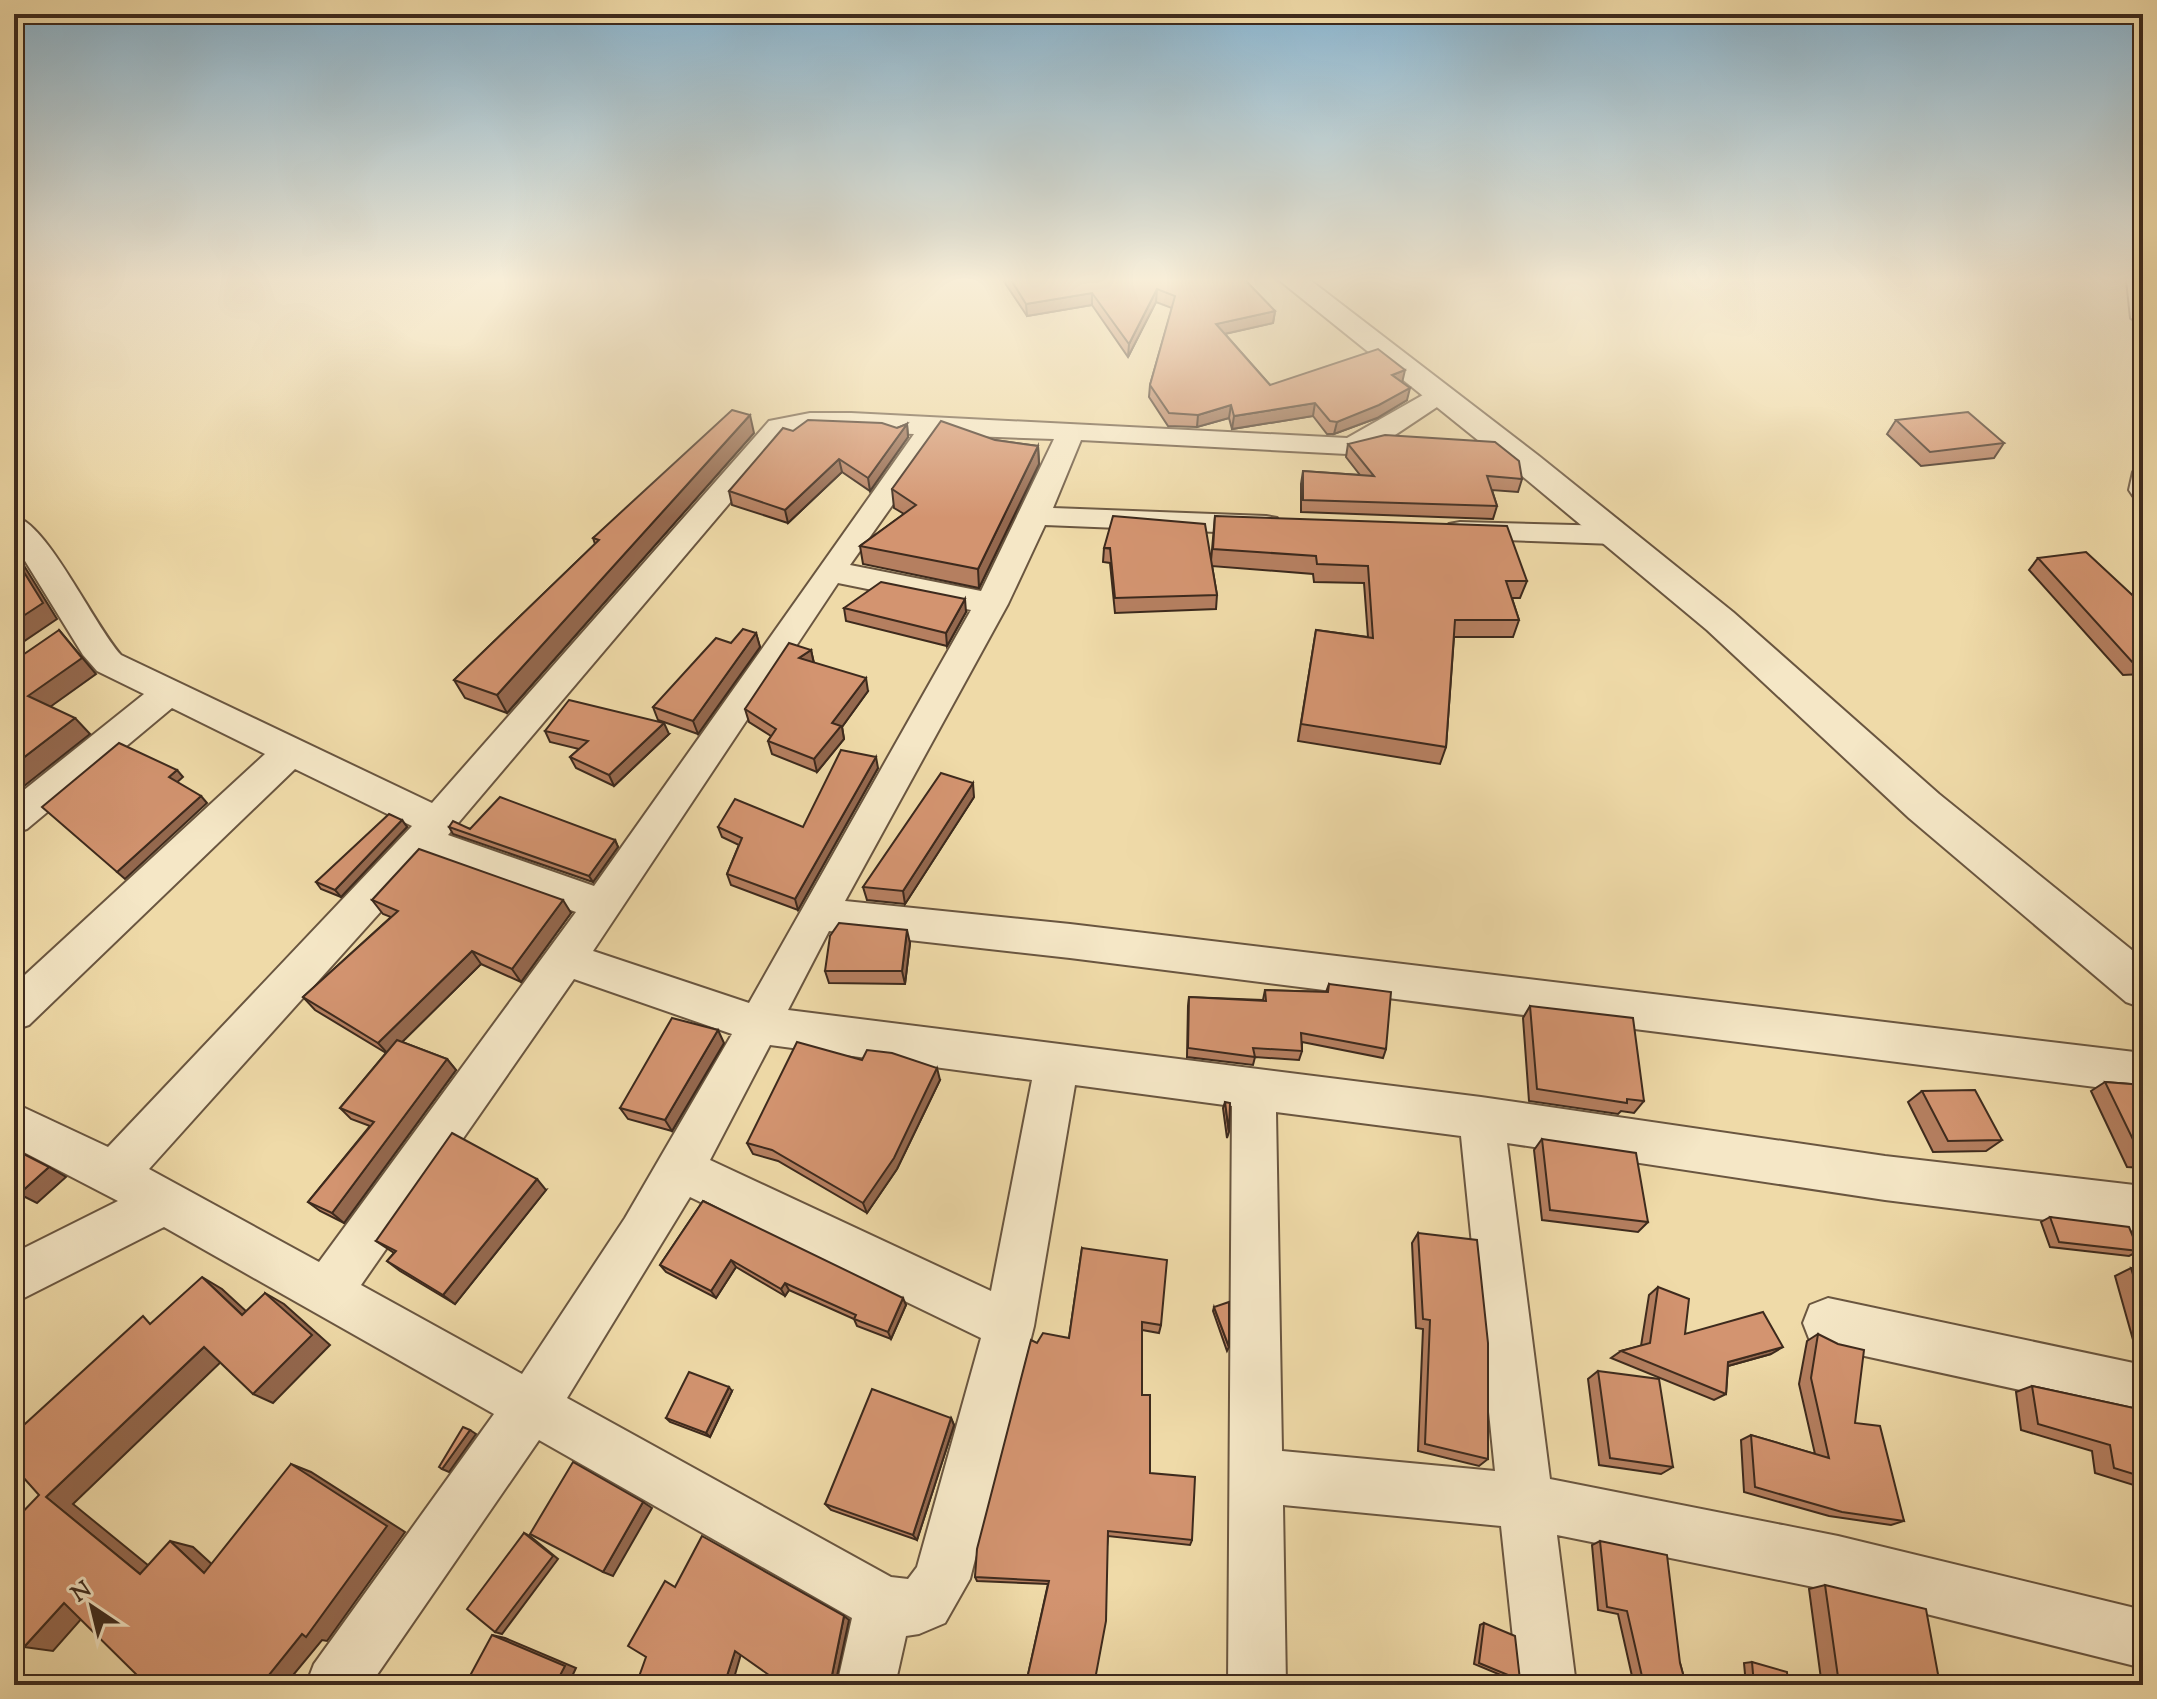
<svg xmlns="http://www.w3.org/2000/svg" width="2157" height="1699" viewBox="0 0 2157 1699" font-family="'Sorts Mill Goudy',serif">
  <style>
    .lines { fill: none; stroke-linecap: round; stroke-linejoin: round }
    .minor-casing { stroke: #6a5640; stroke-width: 4 }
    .tertiary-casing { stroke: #6a5640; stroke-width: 4 }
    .minor { fill: #f5e7c6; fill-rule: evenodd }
    .tertiary { fill: #f5e7c6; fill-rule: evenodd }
    .wall { fill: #b57f60; stroke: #3d2a1d; stroke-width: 2 }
    .shaded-wall { fill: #94684e; stroke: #3d2a1d; stroke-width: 2 }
    .building { fill: #d39470; stroke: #3d2a1d; stroke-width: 2 }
  </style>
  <rect width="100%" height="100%" fill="#efdaa8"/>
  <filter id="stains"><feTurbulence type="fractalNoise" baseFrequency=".0025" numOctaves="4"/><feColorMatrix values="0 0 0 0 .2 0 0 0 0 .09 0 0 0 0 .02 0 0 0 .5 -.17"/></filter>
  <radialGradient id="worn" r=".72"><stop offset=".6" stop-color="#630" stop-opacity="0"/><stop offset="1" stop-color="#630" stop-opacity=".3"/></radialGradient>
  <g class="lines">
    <defs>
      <g id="minor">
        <polygon points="2127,280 2143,280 2143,325 2131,318"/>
        <path d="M1437 387 1446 389 1450 395 1446 401 1377 447 1347 454 1081 440 1053 508 1266 516 1277 518 1281 525 1277 532 1266 534 1045 525 1008 604 845 901 1070 924 2143 1053V1093L1070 958 829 931 788 1010 1481 1097 1885 1156 2143 1186V1232L1885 1200 1507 1143 1550 1479 1838 1536 2143 1610V1668L1838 1592 1557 1535 1576 1685H1518L1501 1526 1283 1505 1286 1685H1228L1232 1106 1075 1085 1034 1326 970 1579 945 1623 919 1634 906 1636 895 1685H837L852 1618 539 1440 370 1685H306L314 1664 494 1414 164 1227 14 1303V1253L118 1201 14 1147V1103L108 1147 412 826 295 769 29 1025 14 1030V985L265 754 172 708 27 829 14 833V798L144 694 97 671 83 655 14 543V516C48 524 93 624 121 655L432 803 769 421 810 413H851L1347 438ZM810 430 914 434 594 886 448 835 789 433ZM942 435 1054 439 981 591 850 565ZM838 583 971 610 749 1003 593 951ZM428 859 576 912 319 1262 149 1169ZM574 979 732 1034 625 1218 522 1374 361 1285ZM770 1045 1032 1080 991 1291 710 1160ZM1276 1112 1461 1136 1495 1471 1282 1451ZM690 1197 981 1338 917 1567 908 1579 891 1577 567 1398Z"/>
        <polygon points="2143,469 2143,499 2133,496 2129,490 2133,472"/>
        <polygon points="1460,522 1614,526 1625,528 1629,535 1625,542 1614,544 1449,538 1445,531 1449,524"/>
        <polygon points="1828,1298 2143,1365 2143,1417 1828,1348 1810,1341 1803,1323 1810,1305"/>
      </g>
      <polygon id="tertiary" points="1279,280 1310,280 1539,456 1733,612 1939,794 2143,959 2143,1008 2126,1002 1909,818 1707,630 1515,470"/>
    </defs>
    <use href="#minor" class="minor-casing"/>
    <use href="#tertiary" class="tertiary-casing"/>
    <use href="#minor" class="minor"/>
    <use href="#tertiary" class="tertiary"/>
  </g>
  <g class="wall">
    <polygon points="1003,280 1245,280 1275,311 1273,323 1225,334 1270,385 1402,382 1407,400 1377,418 1334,434 1327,434 1313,416 1232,429 1229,418 1197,427 1168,426 1149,397 1150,385 1172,308 1156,302 1128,357 1092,305 1027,316"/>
    <polygon points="1896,420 2004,443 1994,458 1921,466 1887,434"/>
    <polygon points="907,424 908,437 870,491 842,472 788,523 732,505 729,491 793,431 897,428"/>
    <polygon points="754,433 507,713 465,698 454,680 595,544 593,538"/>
    <polygon points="995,440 1038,446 1039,464 979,588 863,564 860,546 904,514 894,508 892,489"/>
    <polygon points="1348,444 1522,479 1518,492 1492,490 1497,506 1493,519 1301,512 1301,484 1303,471 1360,475 1346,457"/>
    <polygon points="1215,516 1527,581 1520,598 1512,598 1519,620 1513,637 1454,637 1446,747 1440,764 1298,741 1316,630 1368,637 1364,583 1314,582 1313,574 1212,566 1217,595 1216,609 1115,613 1110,563 1103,562 1104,548 1211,561"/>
    <polygon points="2038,558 2143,605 2143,674 2123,675 2029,570"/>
    <polygon points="844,608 966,612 947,646 846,621"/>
    <polygon points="756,633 760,647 698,734 658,720 653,707 731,643"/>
    <polygon points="811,650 814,663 868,691 842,727 844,739 817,772 772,754 768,741 771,736 749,722 745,709"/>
    <polygon points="545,731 669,734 614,786 576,768 570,757 579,749 550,742"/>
    <polygon points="878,768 798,910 731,885 727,874 739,845 722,837 718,827 803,827"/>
    <polygon points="974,797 905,904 867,900 863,887"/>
    <polygon points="402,820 407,827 341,897 321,889 316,882"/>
    <polygon points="449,827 615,840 618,847 593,882 453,834"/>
    <polygon points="372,900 571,913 521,982 481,964 402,1042 447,1059 456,1070 344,1223 320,1211 308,1202 370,1126 351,1119 340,1108 386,1053 315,1010 303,997 391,917 383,914"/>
    <polygon points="910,943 905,984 829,983 825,971"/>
    <polygon points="1329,984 1386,1049 1383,1058 1302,1042 1302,1051 1299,1060 1255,1057 1253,1065 1187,1057 1188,1006 1189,997 1263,1000 1265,990 1326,992"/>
    <polygon points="1530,1006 1644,1101 1634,1113 1621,1111 1618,1114 1529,1101 1523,1018"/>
    <polygon points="724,1043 672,1131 628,1119 620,1108"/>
    <polygon points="862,1060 940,1080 897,1169 867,1213 778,1161 753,1154 747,1143"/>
    <polygon points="2105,1082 2143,1085 2143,1168 2127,1167 2091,1091"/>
    <polygon points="1922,1091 2002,1140 1986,1151 1933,1152 1908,1102"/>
    <polygon points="1225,1102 1229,1132 1227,1138 1223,1108"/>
    <polygon points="1542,1139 1648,1222 1638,1232 1542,1220 1534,1150"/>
    <polygon points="546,1190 455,1304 400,1271 387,1261 394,1253 376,1241"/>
    <polygon points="703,1201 906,1305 891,1339 857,1326 854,1319 789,1290 785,1296 736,1267 716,1298 666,1272 660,1265"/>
    <polygon points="2050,1217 2139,1251 2129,1256 2050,1247 2041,1222"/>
    <polygon points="1418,1233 1488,1459 1479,1466 1418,1451 1423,1329 1416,1328 1412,1243"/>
    <polygon points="1082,1248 1161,1325 1159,1333 1142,1330 1142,1395 1150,1473 1192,1540 1190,1545 1108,1536 1094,1685 1041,1685 1028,1681 1027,1679 1048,1584 977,1581 975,1577 1037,1343 1069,1338"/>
    <polygon points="2131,1268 2143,1271 2143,1363 2139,1361 2115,1276"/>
    <polygon points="1658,1287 1685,1334 1771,1354 1728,1366 1726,1394 1714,1400 1611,1358 1621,1351 1641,1346 1649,1295"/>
    <polygon points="1214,1307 1229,1347 1227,1351 1213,1311"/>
    <polygon points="1818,1334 1855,1423 1904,1521 1891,1525 1829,1516 1744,1492 1741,1440 1751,1435 1815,1454 1799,1384 1807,1341"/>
    <polygon points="1598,1371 1673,1467 1661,1474 1599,1465 1588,1379"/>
    <polygon points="2032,1386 2143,1410 2143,1488 2095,1473 2092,1451 2021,1430 2016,1392"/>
    <polygon points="732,1391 710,1437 670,1422 666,1418"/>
    <polygon points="951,1418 954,1425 917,1540 831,1510 825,1504"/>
    <polygon points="1600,1541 1680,1663 1686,1685 1634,1685 1618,1614 1598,1610 1592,1545"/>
    <polygon points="1825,1585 1940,1685 1845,1685 1821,1679 1809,1589"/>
    <polygon points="1484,1623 1520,1680 1515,1681 1474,1664 1480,1625"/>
    <polygon points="1752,1662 1788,1685 1746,1685 1744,1663"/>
  </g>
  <g class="shaded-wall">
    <polygon points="1157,289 1156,302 1128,357 1129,344"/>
    <polygon points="1092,293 1092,305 1027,316 1026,304"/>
    <polygon points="1275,311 1273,323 1215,336 1216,324"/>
    <polygon points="1405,370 1402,383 1392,375"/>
    <polygon points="1410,388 1407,400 1377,418 1334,434 1337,422"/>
    <polygon points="1315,403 1313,416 1232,429 1234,416"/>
    <polygon points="1231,405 1229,418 1197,427 1198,415"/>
    <polygon points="750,415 754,433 507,713 497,695"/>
    <polygon points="907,424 908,437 870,491 868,478"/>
    <polygon points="1038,446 1039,464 979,588 978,569"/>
    <polygon points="839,459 842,472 788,523 785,510"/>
    <polygon points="14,553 23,564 57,619 14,648"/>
    <polygon points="965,599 966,612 947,646 946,633"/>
    <polygon points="59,630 96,674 43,712 28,696"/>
    <polygon points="756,633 760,647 698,734 693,721"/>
    <polygon points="811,650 814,664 799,658"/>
    <polygon points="866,678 868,691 842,727 844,739 817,772 814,759 832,723"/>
    <polygon points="75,718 90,734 14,794 14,765"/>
    <polygon points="664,723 669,734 614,786 609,775"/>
    <polygon points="876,757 878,768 798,910 795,899"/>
    <polygon points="177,770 183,777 175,784 169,777"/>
    <polygon points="973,783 974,797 905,904 903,891"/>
    <polygon points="201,796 207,803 125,879 117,872"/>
    <polygon points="402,820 407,827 341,897 335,890"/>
    <polygon points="615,840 618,847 593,882 589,876"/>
    <polygon points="563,900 571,913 521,982 512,969"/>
    <polygon points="907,930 910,943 905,984 902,971"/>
    <polygon points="472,951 481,964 389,1055 378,1043"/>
    <polygon points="718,1030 724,1043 672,1131 665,1120"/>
    <polygon points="447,1059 456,1070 344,1223 332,1213"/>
    <polygon points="937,1068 940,1080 897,1169 867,1213 863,1203"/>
    <polygon points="49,1167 66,1177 37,1203 19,1194"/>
    <polygon points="537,1179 546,1190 455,1304 443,1295"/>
    <polygon points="731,1260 736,1267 716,1298 711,1291"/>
    <polygon points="202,1277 222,1289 262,1326 242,1315"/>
    <polygon points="785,1283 789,1290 785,1296 781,1289"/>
    <polygon points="265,1293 284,1304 330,1345 273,1403 253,1394"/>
    <polygon points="903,1298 906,1305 891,1339 888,1332"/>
    <polygon points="204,1347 225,1358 73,1504 165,1579 140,1574 46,1497"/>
    <polygon points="1783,1347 1771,1354 1717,1369 1728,1362"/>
    <polygon points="729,1387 732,1391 710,1437 706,1433"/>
    <polygon points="951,1418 954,1425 917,1540 913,1535"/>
    <polygon points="470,1430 476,1434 449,1472 442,1469"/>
    <polygon points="291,1464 311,1472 405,1532 327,1641 322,1640 285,1685 261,1685"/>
    <polygon points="643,1502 652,1508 613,1576 603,1572"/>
    <polygon points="524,1533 530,1536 558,1559 502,1634 495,1632"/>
    <polygon points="170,1541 193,1547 227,1578 204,1573"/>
    <polygon points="64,1603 91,1608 53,1651 24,1647"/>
    <polygon points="844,1616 849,1620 835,1685 830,1685"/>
    <polygon points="492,1635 505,1638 576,1668 568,1685 555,1685"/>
    <polygon points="735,1651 741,1654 732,1685 724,1685"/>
  </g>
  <g class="building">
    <polygon points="1011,280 1245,280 1275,311 1216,324 1270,385 1378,349 1405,370 1392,375 1410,388 1379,405 1337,422 1330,421 1315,403 1234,416 1231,405 1198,415 1169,413 1150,385 1175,296 1157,289 1129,344 1092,293 1026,304"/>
    <polygon points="732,410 750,415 497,695 454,680 599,540 593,538"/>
    <polygon points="1968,412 2004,443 1930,452 1896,420"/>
    <polygon points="808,420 882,423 897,428 907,424 868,478 839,459 785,510 729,491 783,428 793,431"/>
    <polygon points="941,421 995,440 1038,446 978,569 860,546 916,505 892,489"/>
    <polygon points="1385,435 1495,442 1519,461 1522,479 1487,476 1497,506 1303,500 1303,471 1374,476 1348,444"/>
    <polygon points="1113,516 1205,524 1217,595 1115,598 1110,548 1104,548"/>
    <polygon points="1215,516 1507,526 1527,581 1506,581 1519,620 1455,620 1446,747 1301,724 1316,630 1373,638 1368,566 1317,564 1316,556 1213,549"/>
    <polygon points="2086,552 2143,605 2143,663 2134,664 2038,558"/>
    <polygon points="14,556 43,603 14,622"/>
    <polygon points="881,582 965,599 946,633 844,608"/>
    <polygon points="743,629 756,633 693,721 653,707 716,638 731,643"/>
    <polygon points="59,630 82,658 28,696 75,718 14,765 14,661"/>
    <polygon points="789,643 811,650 799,658 866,678 832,723 841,726 814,759 768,741 776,729 745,709"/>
    <polygon points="569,700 664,723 609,775 570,757 588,741 545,731"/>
    <polygon points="119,743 177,770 169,777 201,796 117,872 42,807"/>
    <polygon points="841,750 876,757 795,899 727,874 742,838 718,827 735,799 803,827"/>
    <polygon points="941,773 973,783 903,891 863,887"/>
    <polygon points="500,797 615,840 589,876 449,827 453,821 470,829"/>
    <polygon points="389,814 402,820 335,890 316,882"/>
    <polygon points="419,849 563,900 512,969 472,951 378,1043 303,997 398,911 372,900"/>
    <polygon points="839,923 907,930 902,971 825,971 830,936"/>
    <polygon points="1329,984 1391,992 1386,1049 1301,1033 1302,1051 1253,1048 1255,1057 1188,1048 1189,997 1266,1001 1265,990 1328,992"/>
    <polygon points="1530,1006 1633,1018 1644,1101 1627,1099 1627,1103 1537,1089"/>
    <polygon points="672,1018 718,1030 665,1120 620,1108"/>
    <polygon points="397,1040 447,1059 332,1213 308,1202 374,1122 340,1108"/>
    <polygon points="797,1042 862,1060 867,1050 892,1053 937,1068 894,1158 863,1203 772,1150 747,1143"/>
    <polygon points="2105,1082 2143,1085 2143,1158 2142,1158"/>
    <polygon points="1975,1090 2002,1140 1948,1141 1922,1091"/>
    <polygon points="1225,1102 1230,1103 1229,1132"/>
    <polygon points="452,1133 537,1179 443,1295 387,1261 396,1251 376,1241"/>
    <polygon points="1542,1139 1636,1153 1648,1222 1550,1210"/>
    <polygon points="14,1149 49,1167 19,1194 14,1190"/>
    <polygon points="703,1201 903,1298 888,1332 854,1319 856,1315 785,1283 781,1289 731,1260 711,1291 660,1265"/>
    <polygon points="2050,1217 2129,1227 2139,1251 2059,1242"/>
    <polygon points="1418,1233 1477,1240 1488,1343 1488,1459 1425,1444 1430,1320 1423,1319"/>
    <polygon points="1082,1248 1167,1260 1161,1325 1142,1322 1142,1395 1150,1395 1150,1473 1195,1477 1192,1540 1108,1531 1106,1621 1094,1685 1047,1685 1027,1679 1049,1581 975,1577 977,1549 1031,1340 1037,1343 1043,1333 1069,1338"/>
    <polygon points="2131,1268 2143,1271 2143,1307"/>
    <polygon points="202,1277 242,1315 265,1293 312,1335 253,1394 204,1347 46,1497 140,1574 170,1541 204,1573 291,1464 387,1526 306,1637 302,1634 261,1685 147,1685 64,1603 24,1647 14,1638 14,1521 39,1495 14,1467 14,1434 143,1316 150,1324"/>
    <polygon points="1658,1287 1689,1299 1685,1334 1763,1312 1783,1347 1728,1362 1726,1394 1621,1351 1650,1343"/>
    <polygon points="1229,1302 1229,1347 1214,1307"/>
    <polygon points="1818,1334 1838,1344 1864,1350 1855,1423 1880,1426 1904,1521 1842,1512 1755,1487 1751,1435 1829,1458 1811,1378"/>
    <polygon points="1598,1371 1659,1379 1673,1467 1610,1458"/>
    <polygon points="689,1372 729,1387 706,1433 666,1418"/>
    <polygon points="2032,1386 2143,1410 2143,1477 2114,1468 2110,1445 2038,1424"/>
    <polygon points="872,1389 951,1418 913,1535 825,1504"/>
    <polygon points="463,1427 470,1430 442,1469 439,1467"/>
    <polygon points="573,1462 643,1502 603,1572 530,1534"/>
    <polygon points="524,1533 553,1556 495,1632 467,1609"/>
    <polygon points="702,1536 844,1616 830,1685 783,1685 735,1651 724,1685 636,1685 646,1657 628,1646 665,1581 675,1587"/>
    <polygon points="1600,1541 1667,1555 1680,1663 1686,1685 1644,1685 1627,1611 1607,1607"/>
    <polygon points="1825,1585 1926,1609 1940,1685 1871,1685 1838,1677"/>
    <polygon points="1484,1623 1515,1636 1520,1680 1479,1663"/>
    <polygon points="492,1635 565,1666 555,1685 465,1685"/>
    <polygon points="1752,1662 1787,1672 1788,1685 1754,1685"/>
  </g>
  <linearGradient id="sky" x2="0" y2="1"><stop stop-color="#89b6d2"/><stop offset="0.54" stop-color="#f8eed8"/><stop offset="1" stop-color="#f8eed8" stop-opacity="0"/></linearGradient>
  <rect width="2157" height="518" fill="url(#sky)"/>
  <rect width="2157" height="1699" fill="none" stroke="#efdaa8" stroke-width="48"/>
  <rect x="16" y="16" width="2125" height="1667" fill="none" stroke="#3d2a1d" stroke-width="4"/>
  <rect x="24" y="24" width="2109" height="1651" fill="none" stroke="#3d2a1d" stroke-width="2"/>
  <g transform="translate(92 1607) rotate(325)" stroke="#f5e7c6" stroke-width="6" paint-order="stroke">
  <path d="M0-6L14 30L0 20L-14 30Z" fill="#3d2a1d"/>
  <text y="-12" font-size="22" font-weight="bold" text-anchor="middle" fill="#3d2a1d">N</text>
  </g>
  <rect width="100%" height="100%" filter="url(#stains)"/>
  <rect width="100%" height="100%" fill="url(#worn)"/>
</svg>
